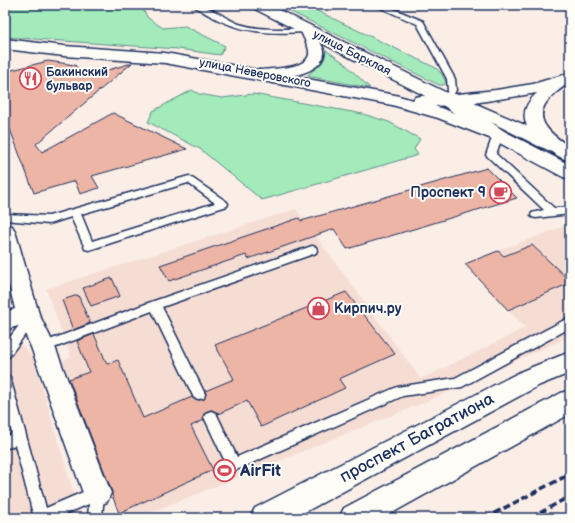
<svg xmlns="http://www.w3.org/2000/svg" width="575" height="523" viewBox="0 0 575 523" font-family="'Balsamiq Sans',sans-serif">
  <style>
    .built { fill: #f6ddd4 }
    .green { fill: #a3ebba; stroke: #5f8d8c }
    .building { fill: #edb5a6; stroke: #1b2f5e }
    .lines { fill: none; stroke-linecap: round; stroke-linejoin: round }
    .service-casing { stroke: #1b2f5e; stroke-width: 3 }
    .minor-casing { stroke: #1b2f5e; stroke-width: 3 }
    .tertiary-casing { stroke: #1b2f5e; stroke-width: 3 }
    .secondary-casing { stroke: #1b2f5e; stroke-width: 3 }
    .primary-casing { stroke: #1b2f5e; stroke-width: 3 }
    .service { fill: #fdfcf7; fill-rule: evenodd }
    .minor { fill: #fdfcf7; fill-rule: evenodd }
    .tertiary { fill: #fdfcf7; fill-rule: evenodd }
    .secondary { fill: #fdfcf7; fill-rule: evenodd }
    .primary { fill: #fdfcf7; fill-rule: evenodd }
    .rail { stroke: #1b2f5e; stroke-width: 3.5; stroke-dasharray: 7 3.5; stroke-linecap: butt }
    .labels { text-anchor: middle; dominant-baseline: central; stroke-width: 4; stroke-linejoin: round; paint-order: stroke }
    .far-street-label { font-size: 12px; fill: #1b2f5e; stroke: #fdfcf7 }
    .far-poi-label { font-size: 12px; font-weight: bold; fill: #1b2f5e; stroke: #fdfcf7; text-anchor: start }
    .poi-label { font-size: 14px; font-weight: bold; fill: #1b2f5e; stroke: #fdfcf7; text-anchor: end }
    .near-street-label { font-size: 17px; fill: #1b2f5e; stroke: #fdfcf7 }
    .near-poi-label { font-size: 17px; font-weight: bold; fill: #1b2f5e; stroke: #fdfcf7; text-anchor: start }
  </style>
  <rect width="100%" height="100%" fill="#faeee7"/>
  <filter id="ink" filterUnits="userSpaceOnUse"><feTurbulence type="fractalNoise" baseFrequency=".025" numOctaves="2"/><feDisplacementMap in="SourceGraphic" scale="8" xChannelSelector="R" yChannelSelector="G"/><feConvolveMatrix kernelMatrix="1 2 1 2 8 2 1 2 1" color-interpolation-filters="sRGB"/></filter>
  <g filter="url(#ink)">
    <g class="built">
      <polygon points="296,209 421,379 525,328 465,263 570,224 570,336 435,398 167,506 135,518 109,518 119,513 62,361 71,357 46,289"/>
      <polygon points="5,341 22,345 33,357 81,518 5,518"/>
    </g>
    <g class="green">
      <polygon points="5,5 140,5 148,18 163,28 185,26 225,46 220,55 178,49 5,37"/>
      <polygon points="277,5 305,5 436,68 442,74 446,82 444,85 439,85"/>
      <path d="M326 50 343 62 370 88 307 76C316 66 325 67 326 50Z"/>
      <polygon points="192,90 199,94 222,98 253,94 363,114 389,122 420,139 414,149 418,155 262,200 200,149 148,122 153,111"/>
    </g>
    <g class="building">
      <polygon points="48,61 75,65 84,77 132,63 36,144 42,152 113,113 187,149 92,176 99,188 80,194 75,181 34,193 5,116 5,76 12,70"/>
      <polygon points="487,168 517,198 347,249 334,229 248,259 246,255 169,281 160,265 299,218 301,221"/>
      <polygon points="532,245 570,281 570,283 508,310 465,264 498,251 504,256"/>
      <polygon points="112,278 120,296 91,306 83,288"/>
      <polygon points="346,292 395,354 339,379 345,388 261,427 247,401 218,414 212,410 205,412 203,416 204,420 191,426 213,470 119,513 112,495 112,492 69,379 89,372 77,341 94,334 107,364 118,360 143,418 192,397 194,399 199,400 204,399 206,394 205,391 234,379 215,345"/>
      <polygon points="78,295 90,323 73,330 62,300"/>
    </g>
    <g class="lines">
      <defs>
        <g id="service">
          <path d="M193 5C210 5 224 18 239 24 261 31 285 29 308 28L312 30 308 32C271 34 242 34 209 15 204 12 198 9 193 5Z"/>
          <polygon points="374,5 384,5 423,21 455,79 456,90 450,102 447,103 443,100 448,90 447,79 417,24"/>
          <polygon points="498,132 503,135 496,154 554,208 570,208 570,214 536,218 532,217 531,215 532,213 544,210 486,155 493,135"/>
          <path d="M189 176 227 202 228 204 227 206 89 250 85 249 84 246 71 217 49 224 5 220V214L49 216ZM188 183 215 203 92 241 81 214Z"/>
          <polygon points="312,246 316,247 317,250 316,253 162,307 205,394 204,398 199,399 194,398 152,311 43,352 39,350 37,347 39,344 151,302"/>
          <polygon points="30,314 34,316 36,319 34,322 9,357 5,358 5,344 26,316"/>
          <polygon points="570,317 570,328 462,387 403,396 234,471 229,470 204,417 206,413 211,411 216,413 237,457 397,387 455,378"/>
          <polygon points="5,376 10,377 11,381 46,508 97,486 102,488 104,493 102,518 88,518 89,504 56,518 34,518 15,445 5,449 5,437 12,434 5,406"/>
        </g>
        <g id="minor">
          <path d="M308 26 313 27 324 50C327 76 271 82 253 77L251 74 253 71C265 68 312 71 309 51 308 43 302 37 301 30L303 27Z"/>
          <polygon points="5,224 12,226 15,231 39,314 55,347 111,493 107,502 97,506 87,502 83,493 31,347 21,325 5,330 5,312 15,309 5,269"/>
        </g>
        <polygon id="tertiary" points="251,5 269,5 453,96 504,131 507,135 504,139 498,140 492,139 441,104 253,8"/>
        <path id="secondary" d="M5 39 64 46 165 53 395 95 413 100 415 97 421 96 458 94 496 90 533 84 570 73V83C563 86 558 91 552 96 529 118 550 134 570 147V161C558 158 550 149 538 146L495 124 449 105 435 106 504 131 570 165V179L563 177 492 139 438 118 392 105 165 63 64 56 5 49ZM537 93C527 102 521 113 527 126L474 103Z"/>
        <g id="primary">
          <polygon points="570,352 570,373 540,385 294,518 250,518 255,508 522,371"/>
          <polygon points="570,390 570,414 383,518 339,518 344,508 561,393"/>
        </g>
      </defs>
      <use href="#service" class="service-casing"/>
      <use href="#minor" class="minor-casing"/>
      <use href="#tertiary" class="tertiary-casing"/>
      <use href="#secondary" class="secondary-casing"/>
      <use href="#primary" class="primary-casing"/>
      <use href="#service" class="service"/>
      <use href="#minor" class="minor"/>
      <use href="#tertiary" class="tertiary"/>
      <use href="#secondary" class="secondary"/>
      <use href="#primary" class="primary"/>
      <g class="rail">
        <polyline points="485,518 570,474"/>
        <polyline points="531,518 570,496"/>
      </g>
    </g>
  </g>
  <defs>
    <symbol id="restaurant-ring" viewBox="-11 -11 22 22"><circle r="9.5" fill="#fdfcf7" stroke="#d1495b" stroke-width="1.5"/><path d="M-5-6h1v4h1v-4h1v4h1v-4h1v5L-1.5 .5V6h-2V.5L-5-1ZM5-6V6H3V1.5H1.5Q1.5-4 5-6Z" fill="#d1495b"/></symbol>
    <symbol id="cafe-ring" viewBox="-11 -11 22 22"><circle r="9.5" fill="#fdfcf7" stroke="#d1495b" stroke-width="1.5"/><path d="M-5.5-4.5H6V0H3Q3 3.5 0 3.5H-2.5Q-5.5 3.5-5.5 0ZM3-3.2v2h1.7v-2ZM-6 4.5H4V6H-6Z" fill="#d1495b"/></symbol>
    <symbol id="shop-ring" viewBox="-11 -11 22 22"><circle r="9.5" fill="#fdfcf7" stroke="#d1495b" stroke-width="1.5"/><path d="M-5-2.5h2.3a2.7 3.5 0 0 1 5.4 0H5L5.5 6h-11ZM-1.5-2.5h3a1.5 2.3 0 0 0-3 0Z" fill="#d1495b"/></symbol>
    <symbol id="stadium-ring" viewBox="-11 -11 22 22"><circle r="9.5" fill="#fdfcf7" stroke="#d1495b" stroke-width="1.5"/><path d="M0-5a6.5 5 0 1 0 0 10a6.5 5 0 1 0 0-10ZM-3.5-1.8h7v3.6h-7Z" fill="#d1495b"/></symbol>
  </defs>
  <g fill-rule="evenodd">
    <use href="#restaurant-ring" x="18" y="66" width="25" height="25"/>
    <use href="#cafe-ring" x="488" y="180" width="25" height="25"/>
    <use href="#shop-ring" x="306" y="296" width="25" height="25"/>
    <use href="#stadium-ring" x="212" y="458" width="25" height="25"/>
  </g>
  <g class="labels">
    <g class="far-street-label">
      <text transform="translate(352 53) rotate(27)">улица Барклая</text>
      <text transform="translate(255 73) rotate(11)">улица Неверовского</text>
    </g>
    <g class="far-poi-label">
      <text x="46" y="72">Бакинский<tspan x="46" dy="14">бульвар</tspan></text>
    </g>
    <g class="poi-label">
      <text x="486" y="192">Проспект 9</text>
      <text x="334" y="308" text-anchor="start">Кирпич.ру</text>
    </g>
    <g class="near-street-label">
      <text transform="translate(417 438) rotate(-28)">проспект Багратиона</text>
    </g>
    <g class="near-poi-label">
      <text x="240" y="471">AirFit</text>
    </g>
  </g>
  <rect width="575" height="523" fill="none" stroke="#fdfcf7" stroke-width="20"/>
  <rect x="10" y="10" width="555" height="503" fill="none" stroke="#1b2f5e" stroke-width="1.5" filter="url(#ink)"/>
</svg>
